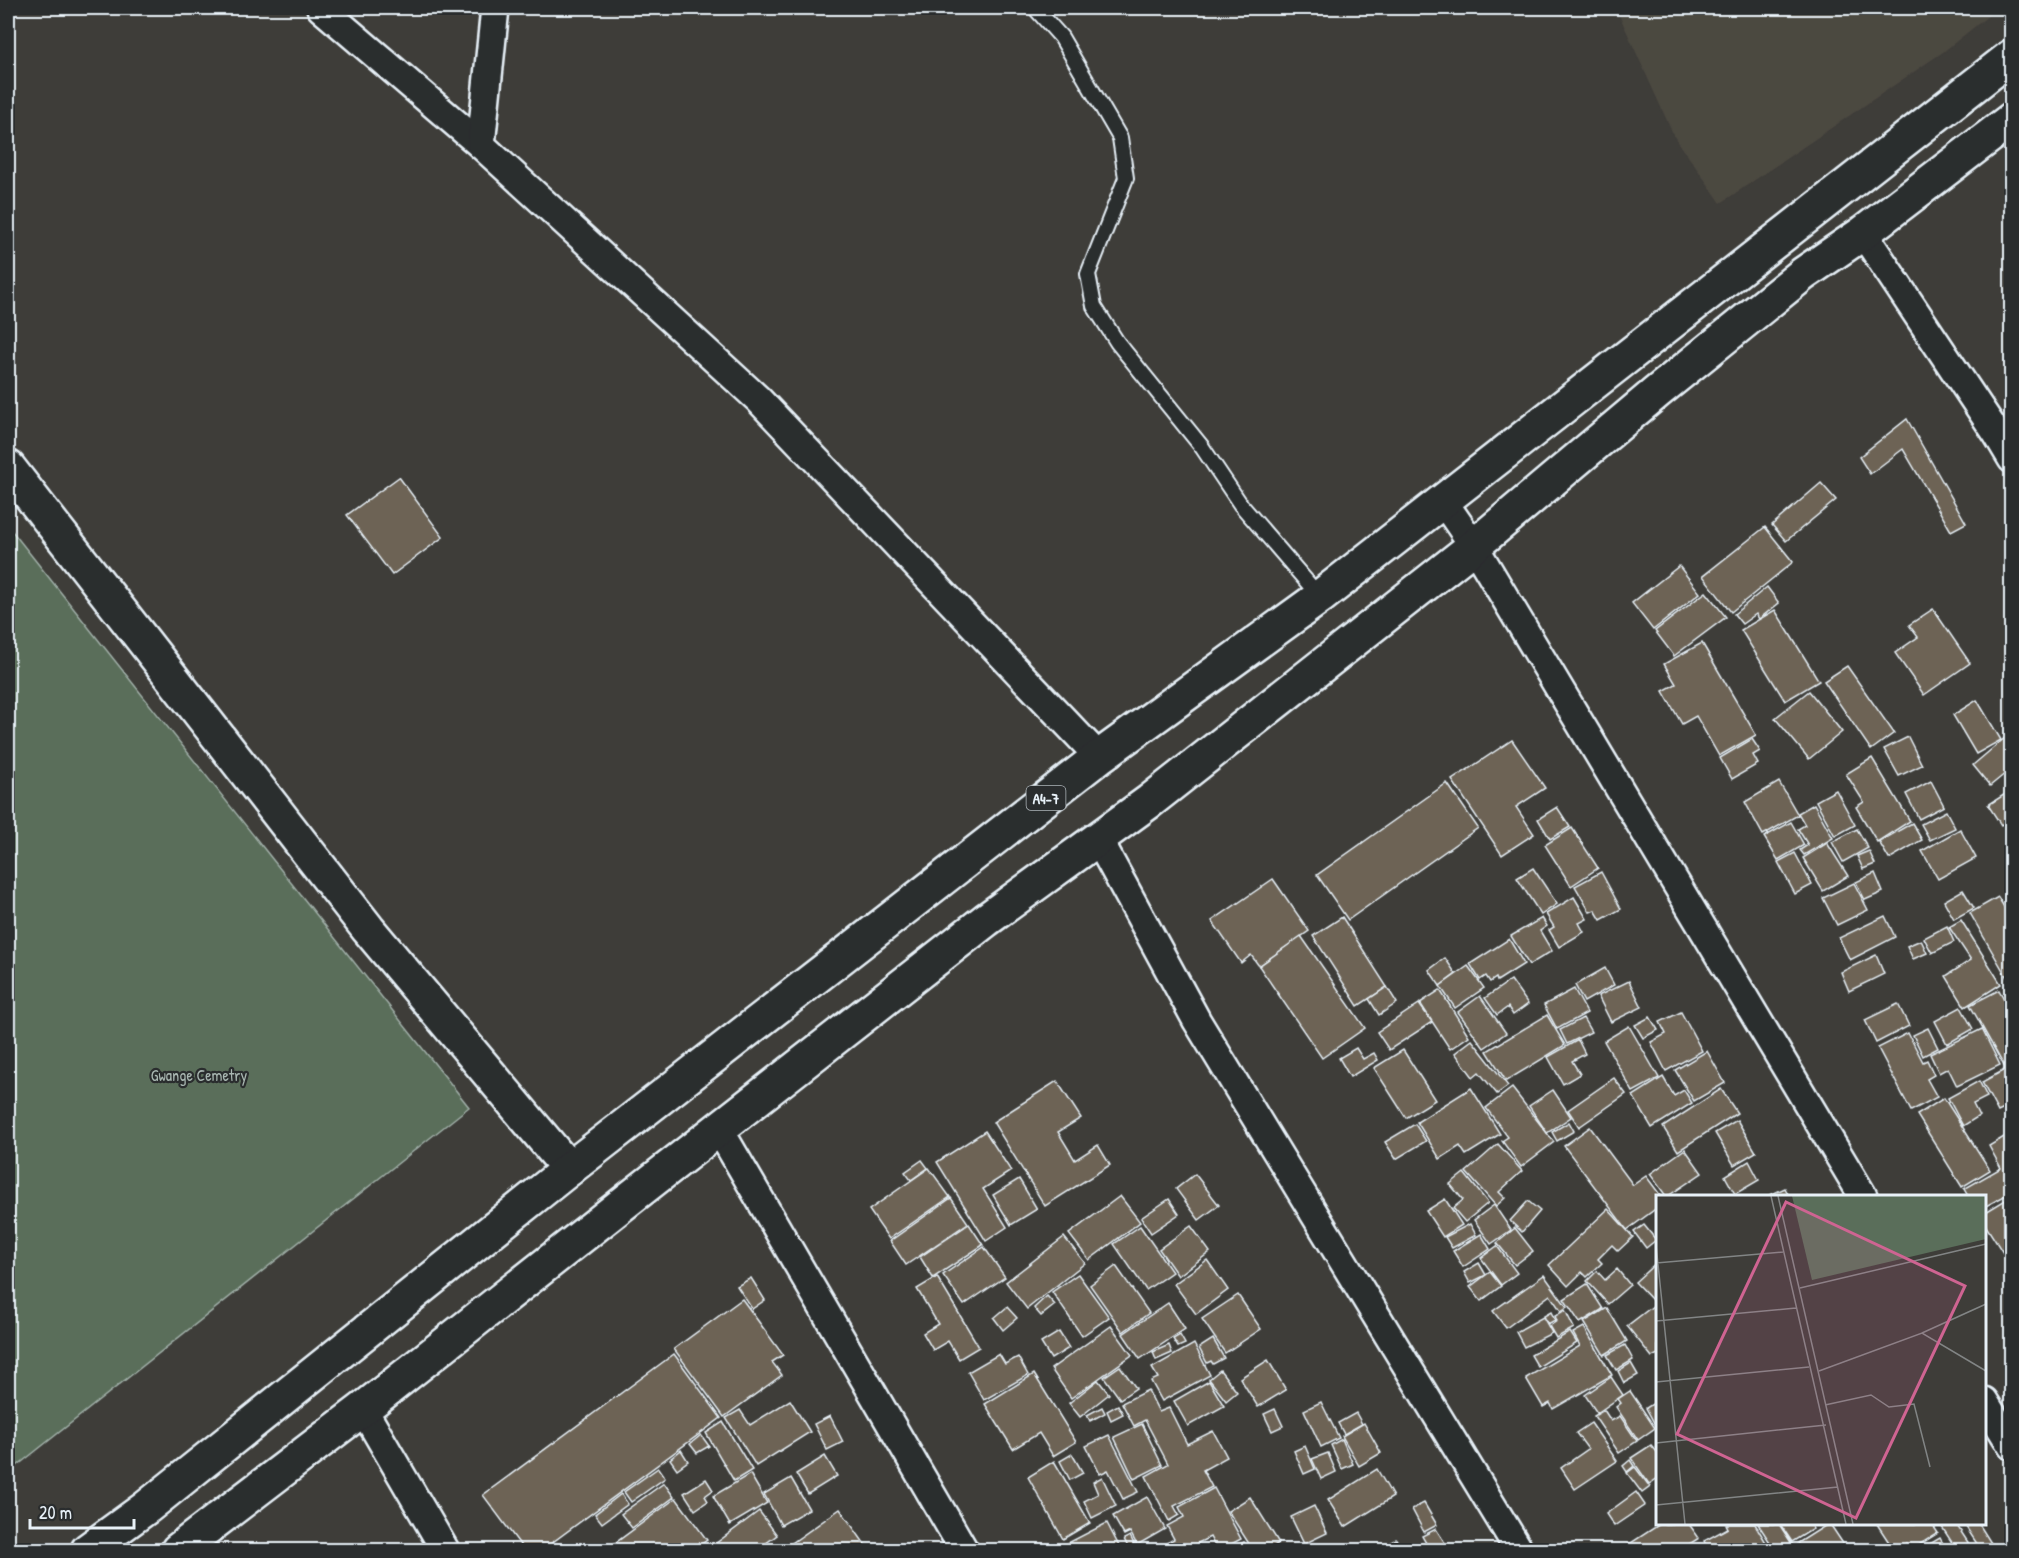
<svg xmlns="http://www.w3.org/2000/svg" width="2019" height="1558" viewBox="0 0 2019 1558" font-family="'Patrick Hand',sans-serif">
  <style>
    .built { fill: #4c4841 }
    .green { fill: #5a6e5a; stroke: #a1b0a9; stroke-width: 1.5 }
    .building { fill: #6d6354; stroke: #e8f1f8; stroke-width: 1.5 }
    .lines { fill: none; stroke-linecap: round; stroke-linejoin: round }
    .service-casing { stroke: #e8f1f8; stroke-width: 18 }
    .minor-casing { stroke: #e8f1f8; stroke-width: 32 }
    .tertiary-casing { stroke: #e8f1f8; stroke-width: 38 }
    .trunk-casing { stroke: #e8f1f8; stroke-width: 38 }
    .service { stroke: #2a2d2e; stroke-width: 14 }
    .minor { stroke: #2a2d2e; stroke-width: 27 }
    .tertiary { stroke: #2a2d2e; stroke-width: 33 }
    .trunk { stroke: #2a2d2e; stroke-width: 33 }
    .labels { text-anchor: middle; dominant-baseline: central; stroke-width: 4.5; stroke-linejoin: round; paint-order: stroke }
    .shield { fill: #2a2d2e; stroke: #afb6bb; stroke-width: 1.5 }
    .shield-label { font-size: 15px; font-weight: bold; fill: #e8f1f8 }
    .park-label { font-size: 16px; fill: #a8b6b1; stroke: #2a2d2e }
    .inset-road { fill: none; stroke: #828585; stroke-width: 1.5 }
    .view { fill: #cf6492; fill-opacity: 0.15; stroke: #cf6492; stroke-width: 3 }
    .inset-edge { fill: none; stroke: #e8f1f8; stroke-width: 3 }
  </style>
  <rect width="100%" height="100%" fill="#3e3d39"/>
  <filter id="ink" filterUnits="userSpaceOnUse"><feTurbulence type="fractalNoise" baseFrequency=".0167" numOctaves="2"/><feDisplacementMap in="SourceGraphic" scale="12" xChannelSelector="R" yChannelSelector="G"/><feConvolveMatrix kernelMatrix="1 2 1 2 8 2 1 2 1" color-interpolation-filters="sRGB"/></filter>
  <g filter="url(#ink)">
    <polygon class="built" points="1616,8 1998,8 1943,52 1721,203 1674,136"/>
    <polygon class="green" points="8,526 469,1107 8,1473"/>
    <g class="building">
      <polygon points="1907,419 1966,523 1951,531 1903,449 1870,474 1859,457"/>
      <polygon points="399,477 443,537 392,575 347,515"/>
      <polygon points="1821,483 1836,500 1786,541 1772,525"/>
      <polygon points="1765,527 1793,562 1731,612 1703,576"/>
      <polygon points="1679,566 1700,593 1653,630 1632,603"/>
      <polygon points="1767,587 1779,603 1759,619 1756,614 1742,624 1734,614"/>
      <polygon points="1706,592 1726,617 1674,656 1655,631"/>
      <polygon points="1933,609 1970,663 1924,695 1895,653 1918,637 1909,625"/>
      <polygon points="1775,610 1819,681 1785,701 1741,630"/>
      <polygon points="1702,643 1756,735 1719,756 1696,716 1682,724 1663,691 1676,684 1664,664"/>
      <polygon points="2012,652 2012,666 2006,655"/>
      <polygon points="1847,666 1894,733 1871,750 1824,681"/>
      <polygon points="1809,691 1842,732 1809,759 1775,718"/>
      <polygon points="1977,700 2001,740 1976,754 1953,715"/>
      <polygon points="1908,737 1922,765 1899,776 1884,749"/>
      <polygon points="2006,737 2012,743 2012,768 1990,786 1973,765"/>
      <polygon points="1752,739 1760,751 1753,755 1758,764 1732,779 1720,758"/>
      <polygon points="1512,740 1545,788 1516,807 1534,834 1502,855 1452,780"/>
      <polygon points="1872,758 1910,821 1877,842 1856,807 1864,802 1846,774"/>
      <polygon points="1931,781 1944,806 1919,819 1906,794"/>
      <polygon points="1779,782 1798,815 1763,835 1745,802"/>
      <polygon points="1447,783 1478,828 1348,920 1317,875"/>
      <polygon points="1836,790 1855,825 1835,836 1816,801"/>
      <polygon points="2010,791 2012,793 2012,818 2001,825 1988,805"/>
      <polygon points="1814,804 1833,838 1804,855 1800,850 1808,845 1798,829 1805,825 1798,813"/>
      <polygon points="1557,807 1570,827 1550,839 1538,819"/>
      <polygon points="1946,811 1955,828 1930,840 1921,824"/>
      <polygon points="1791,822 1804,845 1778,860 1764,837"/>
      <polygon points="1912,823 1922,840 1889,859 1879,842"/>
      <polygon points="1572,828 1598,868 1571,886 1545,845"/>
      <polygon points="1857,829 1868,848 1843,862 1832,842"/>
      <polygon points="1960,829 1976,858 1938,879 1922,851"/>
      <polygon points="1827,843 1848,876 1823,891 1803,858"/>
      <polygon points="1869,851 1875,864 1863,869 1857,856"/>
      <polygon points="1795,853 1812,885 1795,894 1778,862"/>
      <polygon points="1533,868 1557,904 1541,915 1517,878"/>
      <polygon points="1601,872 1621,909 1601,920 1595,910 1590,912 1575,886"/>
      <polygon points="1875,873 1883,892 1865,900 1856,882"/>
      <polygon points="1273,879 1309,931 1259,966 1251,955 1241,963 1212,921"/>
      <polygon points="1854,883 1868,910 1837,925 1823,898"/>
      <polygon points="1963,890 1974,908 1954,919 1944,901"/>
      <polygon points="2012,890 2012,909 2004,894"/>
      <polygon points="1574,897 1587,919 1579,923 1584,932 1559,947 1549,930 1554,927 1546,914"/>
      <polygon points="1998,897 2012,920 2012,979 2009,981 1970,913"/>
      <polygon points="1885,916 1895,937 1850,960 1839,938"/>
      <polygon points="1342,917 1387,987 1358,1006 1313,936"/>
      <polygon points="1542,918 1547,926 1540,931 1552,951 1529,965 1511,936"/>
      <polygon points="1961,920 2001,984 1965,1007 1946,976 1971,960 1949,927"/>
      <polygon points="1947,926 1954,942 1932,953 1924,938"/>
      <polygon points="1301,936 1365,1028 1322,1058 1259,966"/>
      <polygon points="1509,939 1524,964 1497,981 1496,978 1490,982 1486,976 1480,980 1470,964"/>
      <polygon points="1921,940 1927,953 1913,959 1907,946"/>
      <polygon points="1876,955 1884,974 1849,991 1841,972"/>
      <polygon points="1445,958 1456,974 1440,986 1429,970"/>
      <polygon points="1468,966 1484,988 1455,1008 1440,986"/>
      <polygon points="1605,968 1614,985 1584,1002 1575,985"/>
      <polygon points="1511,980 1528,1004 1513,1015 1508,1007 1497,1015 1485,998"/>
      <polygon points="1629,981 1642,1007 1611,1022 1598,996"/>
      <polygon points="1387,987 1397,1003 1379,1015 1369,999"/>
      <polygon points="1574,989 1587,1013 1557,1029 1544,1005"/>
      <polygon points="1440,990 1469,1036 1450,1049 1420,1003"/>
      <polygon points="1999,990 2012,1013 2012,1062 2004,1066 1970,1005"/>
      <polygon points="1480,996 1506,1033 1484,1048 1458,1012"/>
      <polygon points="1419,1004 1432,1022 1389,1050 1377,1032"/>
      <polygon points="1898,1004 1909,1026 1876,1043 1865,1020"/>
      <polygon points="1961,1007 1973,1029 1947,1044 1935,1021"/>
      <polygon points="1681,1012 1702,1051 1666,1071 1651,1042 1666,1034 1660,1022"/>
      <polygon points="1547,1015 1565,1045 1506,1081 1487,1051"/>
      <polygon points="1650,1017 1658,1030 1643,1038 1635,1025"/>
      <polygon points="1583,1018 1591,1032 1567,1044 1560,1030"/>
      <polygon points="1629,1026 1659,1078 1633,1092 1604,1041"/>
      <polygon points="1928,1028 1938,1048 1923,1056 1913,1035"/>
      <polygon points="1982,1029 2000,1065 1957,1086 1948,1068 1939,1073 1930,1054"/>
      <polygon points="1908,1033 1923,1062 1927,1060 1934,1075 1927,1079 1937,1097 1911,1111 1878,1048"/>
      <polygon points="1472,1040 1508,1086 1497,1094 1479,1072 1473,1077 1455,1053"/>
      <polygon points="1578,1040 1585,1054 1572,1061 1580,1074 1563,1084 1548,1057"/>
      <polygon points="1356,1048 1363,1059 1374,1053 1378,1060 1350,1077 1339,1058"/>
      <polygon points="1403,1050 1435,1100 1406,1118 1374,1068"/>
      <polygon points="1707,1051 1725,1083 1694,1101 1675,1070"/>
      <polygon points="2012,1066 2012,1105 1998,1112 1982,1082"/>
      <polygon points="1663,1077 1674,1096 1684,1090 1692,1103 1652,1128 1633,1096"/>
      <polygon points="1614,1078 1626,1094 1579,1127 1568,1110"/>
      <polygon points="1057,1081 1081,1118 1058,1132 1075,1160 1098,1145 1110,1165 1045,1206 993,1122"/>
      <polygon points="1979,1081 1987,1097 1973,1104 1979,1116 1963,1126 1948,1098"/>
      <polygon points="1471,1088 1500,1134 1466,1155 1460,1146 1440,1159 1417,1122"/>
      <polygon points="1512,1088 1554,1142 1521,1167 1502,1141 1508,1137 1486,1108"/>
      <polygon points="1721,1089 1737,1113 1678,1151 1663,1127"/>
      <polygon points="1553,1090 1571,1117 1547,1133 1529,1106"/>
      <polygon points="1944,1098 1990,1170 1962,1187 1917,1115"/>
      <polygon points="1737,1120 1756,1152 1734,1165 1715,1133"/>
      <polygon points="1569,1122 1574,1131 1557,1141 1552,1132"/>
      <polygon points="1415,1124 1426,1141 1396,1159 1385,1142"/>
      <polygon points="1590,1127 1633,1185 1646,1176 1661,1196 1658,1196 1658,1207 1627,1230 1564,1146"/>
      <polygon points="985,1131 1011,1171 983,1189 1007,1227 986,1241 937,1162"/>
      <polygon points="2009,1134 2012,1138 2012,1192 1984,1207 1984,1196 1968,1196 1964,1189 2001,1168 1989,1146"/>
      <polygon points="1498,1144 1522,1171 1499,1192 1505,1198 1496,1206 1466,1172"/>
      <polygon points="1685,1149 1702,1173 1668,1196 1666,1196 1650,1174"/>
      <polygon points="922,1160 928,1168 911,1180 905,1172"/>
      <polygon points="1749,1161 1759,1180 1735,1194 1725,1176"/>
      <polygon points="929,1168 950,1197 889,1239 869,1210"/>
      <polygon points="1464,1173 1488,1203 1465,1222 1453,1208 1463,1200 1450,1184"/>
      <polygon points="1195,1174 1219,1205 1199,1220 1176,1189"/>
      <polygon points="1019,1179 1037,1209 1011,1225 993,1195"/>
      <polygon points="1785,1188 1789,1196 1768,1196"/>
      <polygon points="1120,1196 1140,1222 1089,1260 1069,1234"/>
      <polygon points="2012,1196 2012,1267 1984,1223 1984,1213"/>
      <polygon points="951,1198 968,1223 906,1265 890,1241"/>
      <polygon points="1169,1199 1179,1214 1151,1233 1141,1218"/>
      <polygon points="1445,1199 1462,1225 1443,1237 1426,1211"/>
      <polygon points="1528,1201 1540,1211 1522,1232 1510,1221"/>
      <polygon points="1494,1205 1511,1230 1491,1244 1474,1220"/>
      <polygon points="1608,1209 1633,1237 1618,1251 1612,1245 1598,1259 1602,1263 1587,1277 1582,1272 1568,1286 1549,1265"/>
      <polygon points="969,1224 983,1245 933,1278 920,1257"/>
      <polygon points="1470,1224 1476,1235 1452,1248 1445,1237"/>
      <polygon points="1644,1225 1656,1240 1646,1248 1634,1232"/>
      <polygon points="1140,1226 1172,1272 1146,1290 1114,1244"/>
      <polygon points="1191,1226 1210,1252 1178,1276 1159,1249"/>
      <polygon points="1515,1228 1533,1251 1515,1265 1497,1243"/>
      <polygon points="1481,1234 1490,1249 1463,1267 1453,1251"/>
      <polygon points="1064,1237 1085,1263 1027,1309 1006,1282"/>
      <polygon points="1497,1246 1517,1273 1501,1285 1481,1258"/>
      <polygon points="984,1247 1005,1277 964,1305 943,1275"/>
      <polygon points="1207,1260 1228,1290 1196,1314 1174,1284"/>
      <polygon points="1658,1261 1658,1303 1656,1304 1635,1282"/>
      <polygon points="1479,1263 1486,1275 1470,1283 1464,1272"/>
      <polygon points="1116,1266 1149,1313 1123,1332 1090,1285"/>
      <polygon points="1617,1269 1630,1285 1608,1304 1587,1281 1597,1271 1605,1280"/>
      <polygon points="1490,1272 1501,1286 1481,1301 1470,1287"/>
      <polygon points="1078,1274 1109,1317 1082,1336 1052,1292"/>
      <polygon points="1544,1275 1567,1307 1561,1311 1550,1295 1506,1328 1493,1311"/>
      <polygon points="937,1277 979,1347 959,1359 948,1341 933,1350 923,1333 938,1324 917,1289"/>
      <polygon points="751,1278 765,1300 752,1309 737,1286"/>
      <polygon points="1587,1284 1603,1309 1580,1323 1564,1299"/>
      <polygon points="1238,1295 1261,1329 1225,1353 1202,1319"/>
      <polygon points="1047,1296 1055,1305 1041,1316 1034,1308"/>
      <polygon points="742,1299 783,1355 772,1362 782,1375 724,1417 674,1349"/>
      <polygon points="1168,1303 1185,1329 1140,1359 1123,1334"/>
      <polygon points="1653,1306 1658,1312 1658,1354 1652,1357 1627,1326"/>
      <polygon points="1007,1307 1017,1318 1003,1330 994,1318"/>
      <polygon points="1607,1308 1627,1341 1604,1355 1584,1322"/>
      <polygon points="1565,1310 1574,1328 1556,1338 1549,1326 1557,1321 1555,1316"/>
      <polygon points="1551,1312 1555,1320 1548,1324 1544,1316"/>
      <polygon points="1543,1317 1552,1333 1524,1347 1516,1332"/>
      <polygon points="1111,1326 1132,1355 1071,1398 1051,1369"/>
      <polygon points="1584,1327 1612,1375 1553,1409 1550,1403 1543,1407 1526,1378 1580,1346 1573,1333"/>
      <polygon points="1059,1332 1069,1348 1051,1359 1041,1343"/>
      <polygon points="1570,1332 1577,1343 1538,1367 1531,1355"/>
      <polygon points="1180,1335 1185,1344 1178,1347 1173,1339"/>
      <polygon points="1213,1339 1224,1358 1213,1364 1211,1361 1207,1363 1199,1348"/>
      <polygon points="1194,1344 1210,1375 1162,1401 1151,1381 1158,1378 1152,1368"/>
      <polygon points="1169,1345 1172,1353 1156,1360 1153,1352"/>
      <polygon points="1625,1345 1633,1360 1616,1370 1607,1355"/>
      <polygon points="674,1354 721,1418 542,1550 524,1550 483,1495"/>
      <polygon points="999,1354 1005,1364 1018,1357 1028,1375 984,1400 968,1372"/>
      <polygon points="1268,1360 1286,1390 1258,1407 1240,1378"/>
      <polygon points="1631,1363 1638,1375 1624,1383 1618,1371"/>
      <polygon points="1120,1366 1136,1388 1120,1399 1104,1377"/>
      <polygon points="1220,1370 1237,1392 1226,1401 1209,1379"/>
      <polygon points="1034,1374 1076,1442 1053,1456 1039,1433 1013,1449 985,1404"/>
      <polygon points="1611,1377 1623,1395 1597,1413 1585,1395"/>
      <polygon points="1098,1380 1109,1394 1080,1417 1069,1403"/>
      <polygon points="1209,1381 1224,1406 1188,1426 1174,1401"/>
      <polygon points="1148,1390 1159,1412 1169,1408 1187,1444 1213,1431 1227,1457 1203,1470 1212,1487 1174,1506 1179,1515 1169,1521 1146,1476 1168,1464 1145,1420 1134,1426 1122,1403"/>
      <polygon points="1630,1391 1655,1428 1638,1440 1616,1407 1621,1403 1618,1399"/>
      <polygon points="790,1400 810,1432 756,1466 726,1418 740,1410 750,1425"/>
      <polygon points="1321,1402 1339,1438 1321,1447 1304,1410"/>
      <polygon points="1654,1403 1658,1409 1658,1430 1646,1408"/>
      <polygon points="1118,1405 1123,1414 1111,1420 1107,1411"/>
      <polygon points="1102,1407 1105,1413 1090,1421 1087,1415"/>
      <polygon points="1275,1409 1283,1426 1272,1431 1264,1414"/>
      <polygon points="1604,1410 1611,1421 1620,1416 1637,1441 1619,1453 1594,1416"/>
      <polygon points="1356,1413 1362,1424 1344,1434 1338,1423"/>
      <polygon points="830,1416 843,1442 827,1450 814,1424"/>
      <polygon points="723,1422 752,1470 734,1481 706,1433"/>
      <polygon points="1364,1423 1381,1453 1359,1466 1342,1436"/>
      <polygon points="1591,1423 1617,1461 1575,1489 1561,1468 1588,1449 1576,1433"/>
      <polygon points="1142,1424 1162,1465 1134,1479 1114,1437"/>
      <polygon points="701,1435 709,1446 697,1453 690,1444"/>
      <polygon points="1109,1435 1138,1492 1123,1499 1108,1470 1100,1474 1086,1446"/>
      <polygon points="1342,1439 1353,1464 1342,1469 1331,1445"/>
      <polygon points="1651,1445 1658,1453 1658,1478 1649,1484 1631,1458"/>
      <polygon points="1305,1446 1315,1469 1304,1474 1294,1451"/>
      <polygon points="681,1450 688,1461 677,1469 670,1459"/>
      <polygon points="1328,1453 1336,1472 1321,1479 1312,1459"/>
      <polygon points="1072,1454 1083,1473 1070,1480 1060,1461"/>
      <polygon points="825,1456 837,1476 808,1494 796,1474"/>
      <polygon points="1630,1460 1634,1466 1627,1472 1623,1466"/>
      <polygon points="1054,1461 1090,1523 1063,1539 1028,1477"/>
      <polygon points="1635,1467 1650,1487 1642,1493 1627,1473"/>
      <polygon points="658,1468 665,1478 631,1502 624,1492"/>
      <polygon points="1377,1469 1393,1497 1345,1527 1328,1500"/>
      <polygon points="750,1474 767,1503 730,1525 713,1496"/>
      <polygon points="1102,1477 1116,1506 1092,1518 1084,1501 1098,1494 1093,1482"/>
      <polygon points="791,1478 809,1509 781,1525 764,1494"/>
      <polygon points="706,1479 713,1490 705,1496 708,1501 695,1510 684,1493"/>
      <polygon points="664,1483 674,1497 632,1528 621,1514"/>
      <polygon points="1214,1488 1241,1539 1220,1550 1217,1550 1210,1537 1184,1550 1166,1550 1163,1545 1174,1539 1167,1526 1184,1517 1179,1507"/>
      <polygon points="1636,1492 1645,1505 1614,1526 1606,1514"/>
      <polygon points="621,1494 628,1504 602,1523 595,1514"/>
      <polygon points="1147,1497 1165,1529 1137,1545 1130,1532 1124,1535 1113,1516"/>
      <polygon points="1250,1497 1279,1543 1267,1550 1253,1550 1228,1511"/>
      <polygon points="676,1498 707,1540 693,1550 619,1550 614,1544"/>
      <polygon points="1424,1503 1437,1525 1424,1532 1412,1509"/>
      <polygon points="1314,1506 1327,1533 1304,1544 1291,1517"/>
      <polygon points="840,1509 869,1550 782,1550"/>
      <polygon points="759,1511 777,1535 761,1547 763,1550 707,1550"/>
      <polygon points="1107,1523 1121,1550 1072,1550 1068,1543"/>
      <polygon points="1660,1524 1689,1524 1699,1538 1680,1550 1625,1550 1623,1548"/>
      <polygon points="1726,1524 1755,1524 1767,1544 1757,1550 1709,1550 1704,1541 1728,1528"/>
      <polygon points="1758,1524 1779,1524 1796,1550 1775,1550"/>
      <polygon points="1780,1524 1810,1524 1813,1529 1792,1542"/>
      <polygon points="1828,1524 1830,1524 1846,1548 1842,1550 1803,1550 1798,1543"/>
      <polygon points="1877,1524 1932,1524 1938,1533 1911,1550 1907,1543 1894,1550"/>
      <polygon points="1940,1524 1956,1524 1973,1550 1931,1550 1928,1545 1940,1538 1946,1549 1953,1544"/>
      <polygon points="1964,1524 1979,1524 1991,1543 1981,1550"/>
      <polygon points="1436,1529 1447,1546 1440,1550 1430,1550 1422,1536"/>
      <polygon points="1130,1536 1135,1546 1129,1549 1124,1539"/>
      <polygon points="1396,1539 1403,1550 1378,1550"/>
      <polygon points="1244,1542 1249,1550 1228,1550"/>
      <polygon points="1699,1544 1703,1550 1689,1550"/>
    </g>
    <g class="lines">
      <defs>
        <polyline id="service" points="1035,8 1061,37 1120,138 1126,178 1088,274 1094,306 1117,342 1202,447 1241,505 1320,597"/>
        <g id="minor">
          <polyline points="321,8 481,145"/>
          <polyline points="495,8 481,145 758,399 1099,757"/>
          <polyline points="1863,233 1997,434 2012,459"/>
          <polyline points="1443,501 1474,546 1863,1196"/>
          <polyline points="1098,839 1197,1021 1519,1550"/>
          <polyline points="719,1129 964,1550"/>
          <polyline points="1984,1401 2012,1446"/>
          <polyline points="363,1409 445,1550"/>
        </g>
        <polyline id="tertiary" points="8,467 368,929 569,1169"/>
        <g id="trunk">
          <polyline points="88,1550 147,1507 569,1169 1099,757 1320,597 2012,56"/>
          <polyline points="178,1550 363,1409 634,1195 986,920 1150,801 1474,546 1657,392 1803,274 1863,233 2012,119"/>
        </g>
      </defs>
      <use href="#service" class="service-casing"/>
      <use href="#minor" class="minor-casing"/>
      <use href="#tertiary" class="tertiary-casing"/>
      <use href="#trunk" class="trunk-casing"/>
      <use href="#service" class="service"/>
      <use href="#minor" class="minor"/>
      <use href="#tertiary" class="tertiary"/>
      <use href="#trunk" class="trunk"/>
    </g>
  </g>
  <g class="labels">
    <rect class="shield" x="1026.5" y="786" width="39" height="24" rx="4.5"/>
    <g class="shield-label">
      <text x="1046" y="798">A4-7</text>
    </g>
    <g class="park-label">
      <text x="199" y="1075">Gwange Cemetry</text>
    </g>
  </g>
  <g transform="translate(1656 1195)">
    <rect width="330" height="330" fill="#3e3d39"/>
    <path d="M136 1H330V44L156 85Z" fill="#5a6e5a"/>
    <path class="inset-road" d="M115 1 190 329M122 1 197 329M0 50 29 329M0 68 127 57M144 93 330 49M0 126 140 113M266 138 330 109M163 176 266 138 330 176M0 187 153 172M169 210 215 200 233 212 258 209 274 272M0 248 170 230M0 310 182 292"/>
    <path class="view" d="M130 7 309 91 200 323 21 239Z"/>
    <rect width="330" height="330" class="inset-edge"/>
  </g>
  <rect width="2019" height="1558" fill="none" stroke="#2a2d2e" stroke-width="30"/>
  <rect x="15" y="15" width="1989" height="1528" fill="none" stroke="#e8f1f8" stroke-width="2" filter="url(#ink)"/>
  <path d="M30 1519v9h104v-9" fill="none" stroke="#e8f1f8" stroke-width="3"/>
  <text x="39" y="1519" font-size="18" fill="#e8f1f8" stroke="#2a2d2e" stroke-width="4.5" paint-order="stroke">20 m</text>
</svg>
